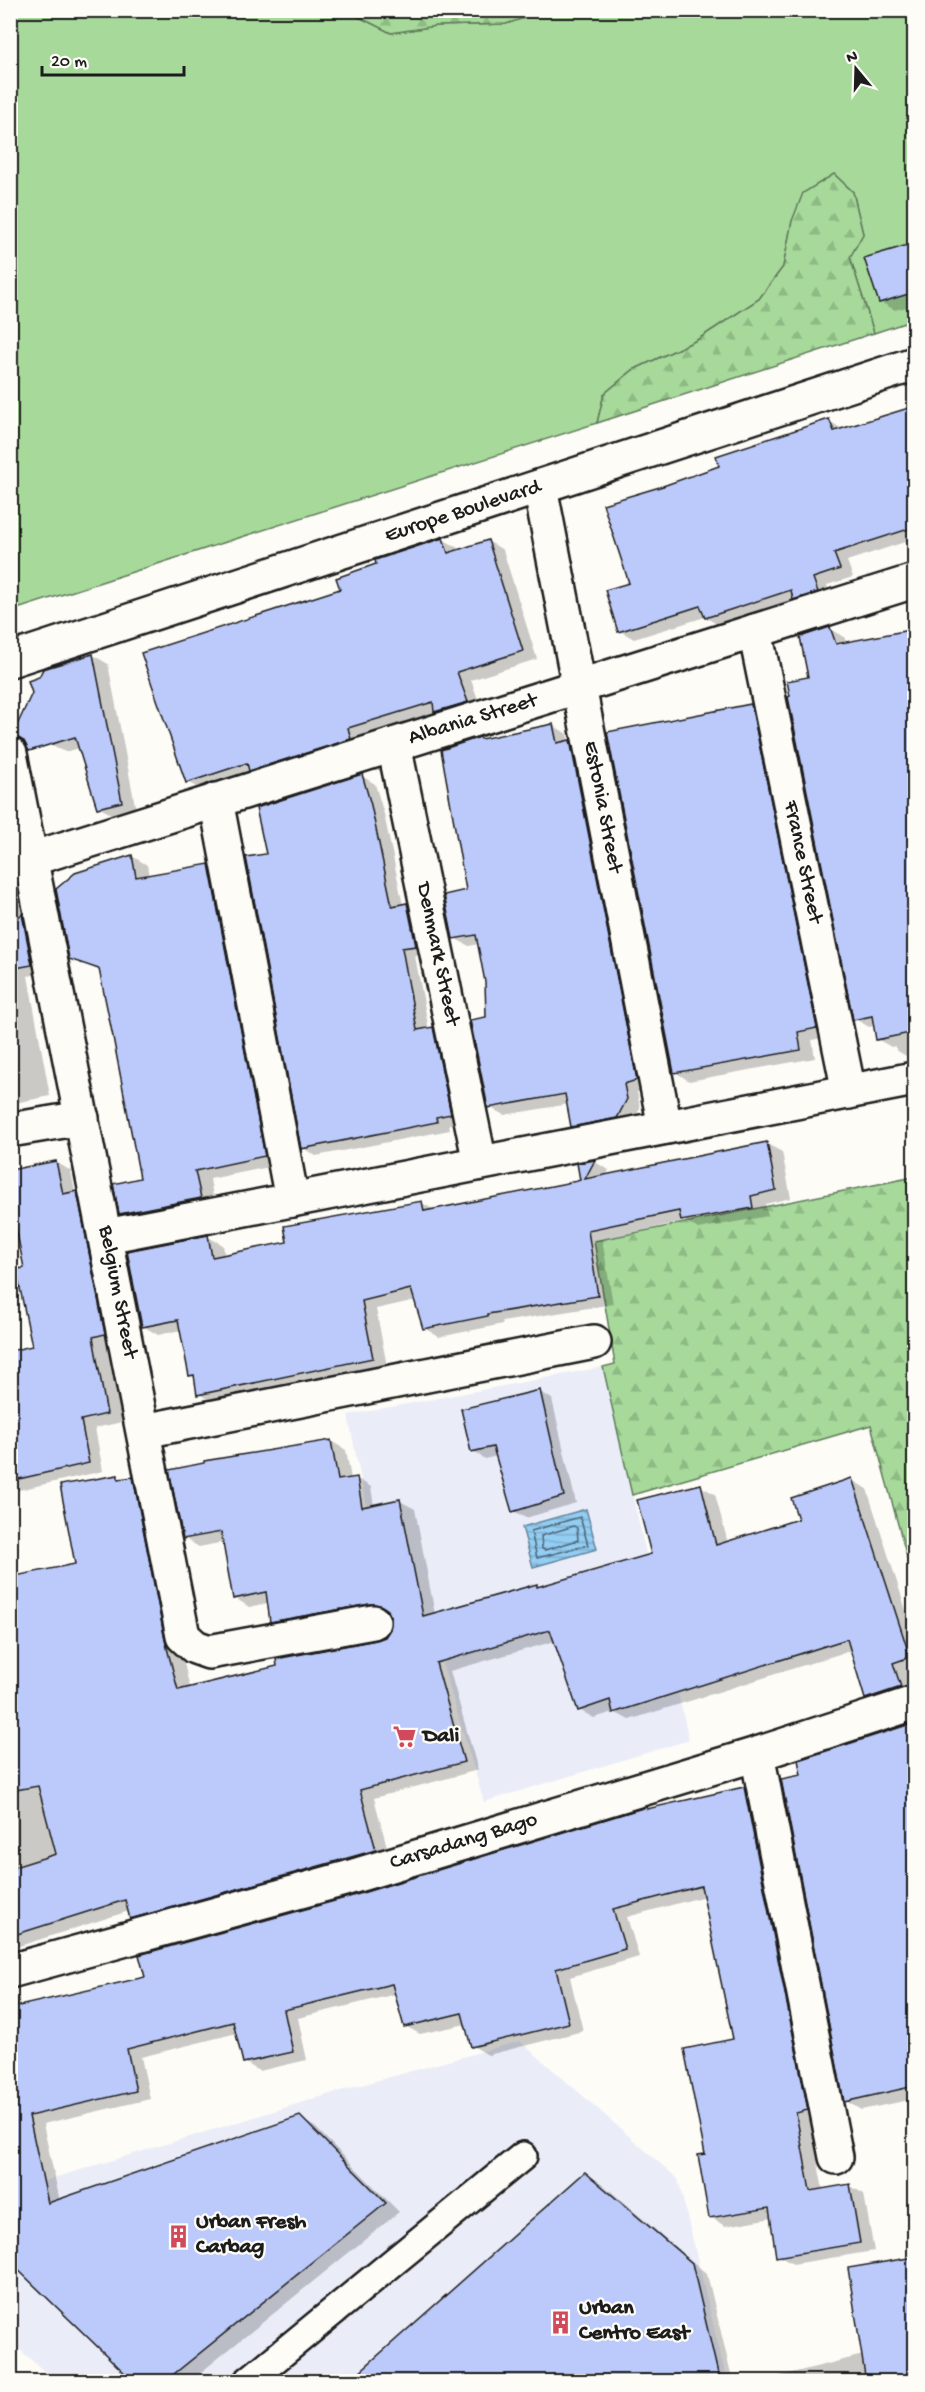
<svg xmlns="http://www.w3.org/2000/svg" width="925" height="2392" viewBox="0 0 925 2392" font-family="'Gochi Hand',sans-serif">
  <style>
    .built { fill: #eaedf8 }
    .green { fill: #a6d99a; stroke: #617a5b; stroke-width: 1.5 }
    .forest { fill: url(#forest-firs); stroke: #617a5b; stroke-width: 1.5 }
    .water { fill: url(#water-rules); stroke: #63869d; stroke-width: 1.5 }
    .shadow { fill: #0003 }
    .lines { fill: none; stroke-linecap: round; stroke-linejoin: round }
    .shore { stroke: #4c6372; stroke-width: 1.5 }
    .building { fill: #bccafb; stroke: #1c1c1c; stroke-width: 1.5 }
    .service-casing { stroke: #1c1c1c; stroke-width: 32 }
    .minor-casing { stroke: #1c1c1c; stroke-width: 38 }
    .tertiary-casing { stroke: #1c1c1c; stroke-width: 38 }
    .service { stroke: #fdfcf7; stroke-width: 27 }
    .minor { stroke: #fdfcf7; stroke-width: 33 }
    .tertiary { stroke: #fdfcf7; stroke-width: 33 }
    .labels { text-anchor: middle; dominant-baseline: central; stroke-width: 4.5; stroke-linejoin: round; paint-order: stroke }
    .street-label { font-size: 22px; fill: #1c1c1c; stroke: #fdfcf7 }
    .poi-label { font-size: 22px; font-weight: bold; fill: #1c1c1c; stroke: #fdfcf7; text-anchor: start }
  </style>
  <defs>
    <pattern id="forest-firs" width="22" height="20" patternUnits="userSpaceOnUse" patternTransform="scale(1.5)"><rect width="22" height="20" fill="#a6d99a"/><path d="M5 1l3.5 6h-7zM16 11l3.5 6h-7z" fill="#8eba84"/></pattern>
    <pattern id="water-rules" width="6" height="5" patternUnits="userSpaceOnUse" patternTransform="scale(1.5)"><rect width="6" height="5" fill="#93cdf3"/><path d="M0 2.5h6" fill="none" stroke="#7eafd0"/></pattern>
  </defs>
  <rect width="100%" height="100%" fill="#fdfcf7"/>
  <filter id="ink" filterUnits="userSpaceOnUse"><feTurbulence type="fractalNoise" baseFrequency=".0167" numOctaves="2"/><feDisplacementMap in="SourceGraphic" scale="12" xChannelSelector="R" yChannelSelector="G"/><feConvolveMatrix kernelMatrix="1 2 1 2 8 2 1 2 1" color-interpolation-filters="sRGB"/></filter>
  <g filter="url(#ink)">
    <g class="built">
      <polygon points="603,1367 689,1740 484,1802 435,1640 330,1667 372,1836 256,1873 210,1682 392,1636 348,1415"/>
      <polygon points="520,2041 678,2179 727,2381 55,2381 11,2342 11,2191 340,2091"/>
    </g>
    <polygon class="green" points="545,10 914,11 914,320 874,333 850,257 863,234 853,192 834,174 792,221 783,267 759,299 697,340 633,370 604,394 597,423 11,611 11,11 347,11 391,33 436,26 506,24"/>
    <g class="forest">
      <polygon points="347,11 545,11 506,24 436,26 391,33"/>
      <polygon points="834,174 853,192 863,234 850,257 874,333 597,423 604,394 633,370 697,340 759,299 783,267 792,221 803,193"/>
      <polygon points="914,1177 914,1583 871,1425 632,1495 603,1367 615,1364 594,1241"/>
    </g>
    <polygon class="water" points="586,1509 597,1549 533,1567 522,1527"/>
    <g class="shadow">
      <polygon points="908,246 914,250 914,305 895,310 880,302"/>
      <polygon points="914,407 914,539 847,561 853,577 827,585 831,599 720,626 705,617 634,639 620,631 630,584 664,488 721,467 829,421 844,430"/>
      <polygon points="443,539 458,548 459,551 488,541 503,550 537,659 471,680 482,710 450,720 438,713 362,737 365,747 202,790 187,782 341,590"/>
      <polygon points="830,629 844,637 847,643 914,632 914,1058 911,1059 896,1050 896,1046 891,1047 877,1039 875,1026 869,1027 855,1019 809,678"/>
      <polygon points="93,655 108,664 136,810 113,815 98,807 80,748 65,752 50,744"/>
      <polygon points="750,705 765,713 830,1036 812,1040 815,1058 689,1081 675,1072"/>
      <polygon points="553,725 567,734 569,742 585,750 651,1088 637,1092 640,1108 632,1125 587,1134 572,1126 569,1104 504,1115 489,1107 486,982 479,944 469,946 454,938 467,891 482,740"/>
      <polygon points="362,776 375,784 384,814 403,905 407,904 421,912 429,953 415,956 429,1030 433,1029 447,1037 464,1122 449,1124 450,1130 316,1156 303,1148 267,855"/>
      <polygon points="132,856 147,865 149,876 209,866 224,874 279,1165 210,1179 215,1207 136,1222 121,1213 142,1179 101,972 72,958"/>
      <polygon points="13,893 28,902 47,973 28,976 50,1096 10,1104 10,894"/>
      <polygon points="767,1144 782,1152 791,1198 765,1204 768,1216 698,1229 685,1221 602,1239 613,1304 502,1322 503,1324 439,1337 424,1328 416,1300 376,1309 387,1366 214,1403 199,1394 195,1378 190,1375 181,1330 158,1335 143,1326 208,1237 223,1245 225,1256 289,1243 422,1203 435,1210 582,1181 579,1165 595,1162 609,1170 606,1176"/>
      <polygon points="56,1162 71,1171 75,1192 91,1201 119,1342 108,1345 122,1422 95,1428 103,1471 10,1492 10,1352 33,1347 26,1269"/>
      <polygon points="540,1392 552,1399 576,1503 526,1518 514,1511 497,1456 485,1459 472,1451"/>
      <polygon points="331,1441 346,1450 351,1479 356,1478 371,1487 374,1506 400,1501 415,1509 435,1614 536,1586 540,1587 653,1555 700,1486 715,1494 728,1543 800,1520 852,1480 867,1489 914,1635 914,1668 907,1671 914,1693 881,1707 867,1698 852,1650 629,1720 614,1712 594,1718 579,1710 555,1641 450,1671 478,1770 374,1798 390,1858 146,1926 131,1918 129,1911 10,1949 10,1645 156,1598 171,1606 190,1689 377,1642 386,1638 392,1629 393,1618 390,1611 286,1629 272,1621 269,1603 249,1607 235,1598 224,1542 199,1547 184,1538"/>
      <polygon points="117,1477 123,1480 132,1478 147,1487 162,1564 93,1578"/>
      <polygon points="913,1725 914,2099 861,2110 846,2101 803,1776"/>
      <polygon points="744,1789 759,1798 822,2118 810,2121 823,2190 849,2185 864,2194 874,2251 793,2264 778,2256 772,2218 725,2226 710,2217 707,2155 735,2040 705,1896 627,1917 639,1957 570,1977 583,2031 488,2055 473,2046 466,2024 420,2034 405,2026 396,1994 298,2018 307,2060 259,2071 244,2062 237,2033 141,2057 150,2099 43,2124 60,2201 300,2118 315,2127 399,2212 189,2382 136,2382 10,2260 10,1993 19,1999 21,2007 146,1978 350,1898 648,1810"/>
      <polygon points="585,2174 601,2183 707,2274 733,2382 351,2382"/>
      <polygon points="863,2355 914,2382 756,2382"/>
    </g>
    <g class="lines">
      <g class="shore">
        <polygon points="580,1517 588,1545 537,1558 531,1531"/>
        <polygon points="574,1526 577,1528 578,1540 545,1550 542,1549 541,1536"/>
      </g>
    </g>
    <g class="building">
      <polygon points="908,245 915,265 915,292 879,303 864,258"/>
      <polygon points="915,406 915,527 834,553 840,569 813,578 818,592 793,600 791,590 705,618 700,606 618,632 605,590 629,583 603,504 663,486 719,466 716,456 829,419 834,431"/>
      <polygon points="443,538 448,553 488,540 523,651 457,672 468,702 434,712 433,702 348,728 351,739 249,771 247,763 186,783 141,653 340,589 336,578 376,564 375,560"/>
      <polygon points="830,627 836,644 915,629 915,1032 876,1040 872,1016 853,1020 788,697 790,696 787,681 808,677 800,637"/>
      <polygon points="93,654 122,802 97,808 75,737 29,751 24,741 12,736 32,693 28,681 39,677 43,669"/>
      <polygon points="751,704 817,1028 798,1032 801,1050 674,1073 607,732"/>
      <polygon points="553,724 557,743 570,740 637,1080 624,1084 627,1099 617,1118 571,1127 565,1094 488,1108 470,1020 486,1017 485,982 476,935 453,939 444,895 466,890 441,750 480,737 481,739"/>
      <polygon points="362,774 371,805 392,906 407,903 416,946 402,948 417,1030 433,1027 451,1114 436,1117 437,1122 301,1149 246,857 266,854 256,808"/>
      <polygon points="132,855 136,877 209,864 265,1156 195,1171 201,1198 119,1214 113,1184 140,1178 113,1037 99,969 69,959 56,889 75,873"/>
      <polygon points="22,914 32,965 10,969 10,924"/>
      <polygon points="767,1142 776,1190 751,1196 753,1208 681,1221 679,1211 588,1230 598,1296 488,1314 488,1316 423,1329 411,1289 362,1301 373,1358 197,1395 194,1375 189,1376 178,1320 142,1327 127,1251 208,1235 212,1257 287,1242 284,1226 422,1201 424,1211 577,1181 580,1180 577,1163 595,1160 585,1179"/>
      <polygon points="56,1161 63,1194 77,1191 105,1334 93,1337 107,1414 81,1420 89,1463 10,1481 10,1351 32,1346 16,1269 24,1268 10,1198 10,1170"/>
      <polygon points="540,1390 564,1496 512,1512 493,1447 471,1452 461,1409"/>
      <polygon points="331,1440 338,1480 357,1477 362,1507 400,1499 423,1616 537,1584 537,1587 651,1554 637,1500 701,1484 716,1545 798,1519 791,1498 852,1478 910,1657 893,1663 901,1687 865,1699 847,1639 613,1713 610,1700 578,1711 550,1630 436,1663 464,1762 360,1790 376,1850 130,1919 125,1900 11,1936 11,1868 56,1854 38,1786 10,1791 10,1577 75,1564 60,1485 118,1475 118,1479 133,1477 165,1640 178,1690 277,1666 276,1659 376,1640 385,1637 390,1629 391,1619 388,1610 380,1605 370,1604 270,1622 266,1592 233,1599 221,1532 183,1539 169,1470 204,1463 204,1461"/>
      <polygon points="914,1723 915,2086 844,2102 781,1779 801,1775 798,1760"/>
      <polygon points="744,1787 808,2110 796,2113 810,2191 850,2184 860,2243 776,2257 769,2208 709,2218 698,2155 705,2154 684,2049 733,2039 701,1886 613,1909 625,1949 556,1969 569,2023 471,2047 462,2013 404,2027 392,1984 284,2010 293,2052 243,2063 233,2022 127,2049 136,2091 29,2116 48,2203 300,2116 386,2203 164,2382 134,2382 10,2262 10,2008 145,1977 139,1955 349,1897 646,1807 647,1809"/>
      <polygon points="585,2172 692,2263 720,2382 348,2382"/>
      <polygon points="915,2257 915,2382 866,2382 848,2268"/>
    </g>
    <g class="lines">
      <defs>
        <polyline id="service" points="247,2382 523,2156"/>
        <g id="minor">
          <polyline points="540,487 665,1127"/>
          <polyline points="755,631 849,1092"/>
          <polyline points="10,660 914,364"/>
          <polyline points="394,745 480,1163"/>
          <polyline points="10,754 183,1636 195,1647 209,1652 373,1622"/>
          <polyline points="216,800 292,1200"/>
          <polyline points="31,859 914,581"/>
          <polyline points="10,1130 82,1118"/>
          <polyline points="106,1236 914,1079"/>
          <polyline points="144,1431 594,1342"/>
          <polyline points="757,1754 836,2157"/>
        </g>
        <polyline id="tertiary" points="10,1971 344,1879 757,1754 914,1703"/>
      </defs>
      <use href="#service" class="service-casing"/>
      <use href="#minor" class="minor-casing"/>
      <use href="#tertiary" class="tertiary-casing"/>
      <use href="#service" class="service"/>
      <use href="#minor" class="minor"/>
      <use href="#tertiary" class="tertiary"/>
    </g>
  </g>
  <defs>
    <symbol id="supermarket-bare" viewBox="-9 -9 18 18"><path d="M-6-5.5h2.5l.6 2H6L4.5 2H-2.5L-4.4-4H-6ZM-1.5 3.2a1.3 1.3 0 1 0 .1 0ZM3 3.2a1.3 1.3 0 1 0 .1 0Z" fill="#d1495b" stroke="#fdfcf7" stroke-width="2.5" paint-order="stroke"/></symbol>
    <symbol id="building-bare" viewBox="-9 -9 18 18"><path d="M-4-6H4V6H1V3H-1V6H-4ZM-2.5-4.3h1.7v1.8h-1.7ZM.8-4.3h1.7v1.8H.8ZM-2.5-1h1.7V.8h-1.7ZM.8-1h1.7V.8H.8Z" fill="#d1495b" stroke="#fdfcf7" stroke-width="2.5" paint-order="stroke"/></symbol>
  </defs>
  <g fill-rule="evenodd">
    <use href="#supermarket-bare" x="388" y="1720" width="33" height="33"/>
    <use href="#building-bare" x="162" y="2220" width="33" height="33"/>
    <use href="#building-bare" x="544" y="2306" width="33" height="33"/>
  </g>
  <g class="labels">
    <g class="street-label">
      <text transform="translate(463 512) rotate(-18)">Europe Boulevard</text>
      <text transform="translate(473 720) rotate(-17)">Albania Street</text>
      <text transform="translate(602 807) rotate(79)">Estonia Street</text>
      <text transform="translate(802 862) rotate(78)">France Street</text>
      <text transform="translate(437 954) rotate(78)">Denmark Street</text>
      <text transform="translate(117 1292) rotate(79)">Belgium Street</text>
      <text transform="translate(464 1842) rotate(-17)">Carsadang Bago</text>
    </g>
    <g class="poi-label">
      <text x="423" y="1737">Dali</text>
      <text x="196" y="2223">Urban Fresh<tspan x="196" dy="25">Carbag</tspan></text>
      <text x="579" y="2309">Urban<tspan x="579" dy="25">Centro East</tspan></text>
    </g>
  </g>
  <rect width="925" height="2392" fill="none" stroke="#fdfcf7" stroke-width="36"/>
  <rect x="18" y="18" width="889" height="2356" fill="none" stroke="#1c1c1c" stroke-width="2" filter="url(#ink)"/>
  <g transform="translate(856 69) rotate(341)" stroke="#fdfcf7" stroke-width="4.5" paint-order="stroke">
  <path d="M0-4.5L10 22L0 15L-10 22Z" fill="#1c1c1c"/>
  <text y="-9" font-size="16" font-weight="bold" text-anchor="middle" fill="#1c1c1c">N</text>
  </g>
  <path d="M42 66v9h142v-9" fill="none" stroke="#1c1c1c" stroke-width="3"/>
  <text x="51" y="66" font-size="18" fill="#1c1c1c" stroke="#fdfcf7" stroke-width="4.5" paint-order="stroke">20 m</text>
</svg>
